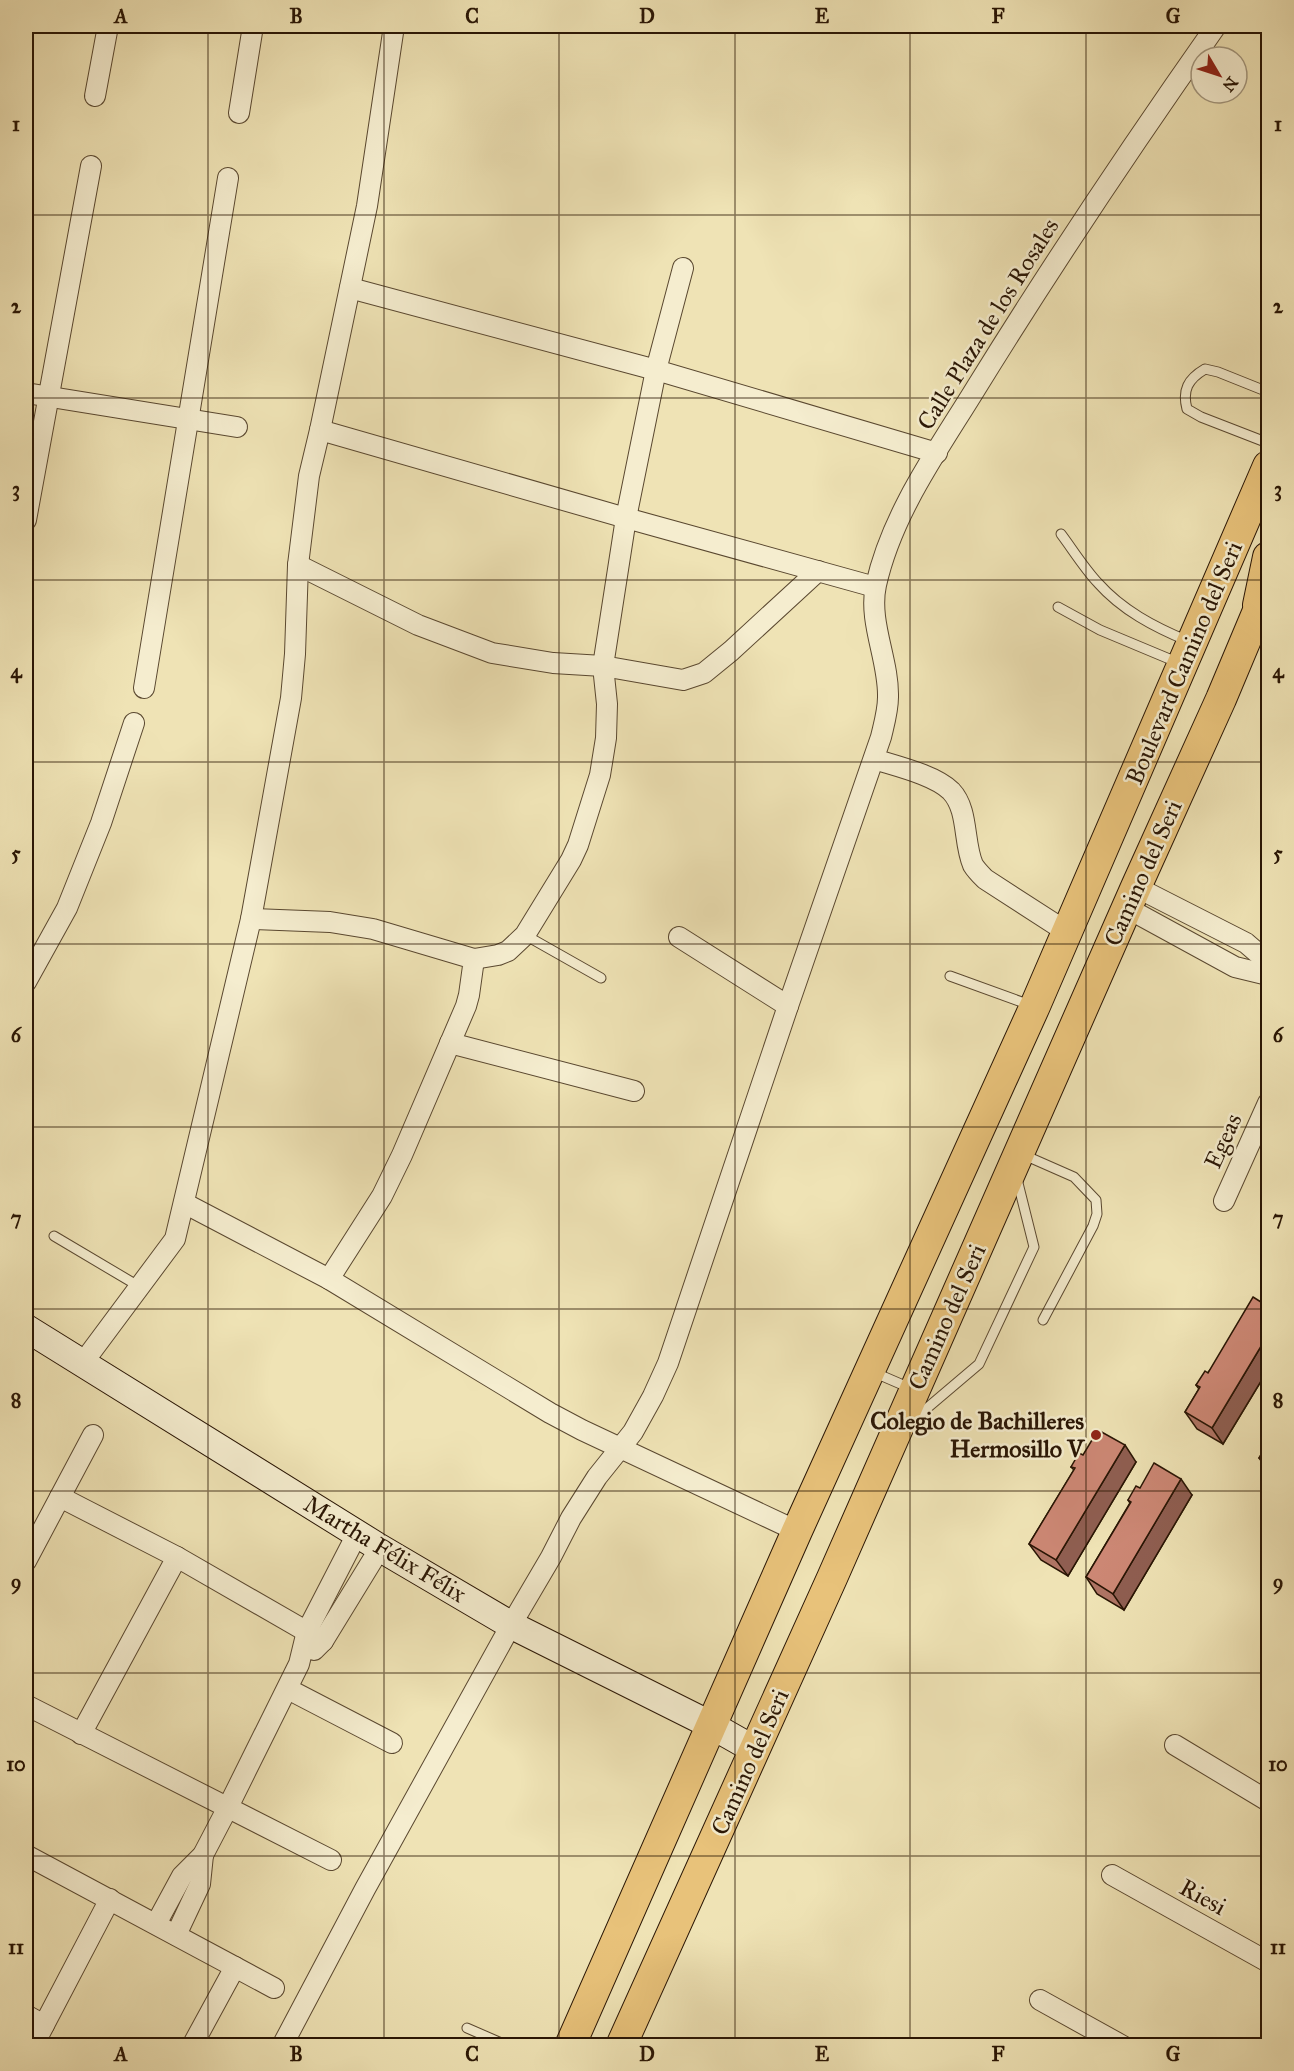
<svg xmlns="http://www.w3.org/2000/svg" width="1294" height="2071" viewBox="0 0 1294 2071" font-family="'IM FELL Great Primer',serif">
  <style>
    .lines { fill: none; stroke-linecap: round; stroke-linejoin: round }
    .lane-casing { stroke: #5a4830; stroke-width: 11 }
    .street-casing { stroke: #5a4830; stroke-width: 22 }
    .secondary-casing { stroke: #291504; stroke-width: 29 }
    .primary-casing { stroke: #291504; stroke-width: 32 }
    .lane { stroke: #f5edcf; stroke-width: 9 }
    .street { stroke: #f5edcf; stroke-width: 20 }
    .secondary { stroke: #f5edcf; stroke-width: 27 }
    .primary { stroke: #e8c27a; stroke-width: 30 }
    .wall { fill: #af7464; stroke: #291504; stroke-width: 1.5 }
    .shaded-wall { fill: #8f5e51; stroke: #291504; stroke-width: 1.5 }
    .building { fill: #cc8774; stroke: #291504; stroke-width: 1.5 }
    .grid { fill: none; stroke: #291504; stroke-width: 1.5; stroke-opacity: 0.55 }
    .poi-dot { fill: #8f2418; stroke: #f5edcf; stroke-width: 2 }
    .labels { text-anchor: middle; dominant-baseline: central; stroke-width: 5; stroke-linejoin: round; paint-order: stroke }
    .street-label { font-size: 24px; fill: #291504; stroke: #f5edcf }
    .poi-label { font-size: 24px; font-weight: bold; fill: #291504; stroke: #f5edcf; text-anchor: end }
    .neatline { fill: none; stroke: #291504; stroke-width: 2 }
    .grid-label { font-size: 20px; text-anchor: middle; font-weight: bold; fill: #291504 }
  </style>
  <rect width="100%" height="100%" fill="#efe3b5"/>
  <filter id="stains"><feTurbulence type="fractalNoise" baseFrequency=".00333" numOctaves="4"/><feColorMatrix values="0 0 0 0 .2 0 0 0 0 .09 0 0 0 0 .02 0 0 0 .5 -.17"/></filter>
  <radialGradient id="worn" r=".72"><stop offset=".6" stop-color="#630" stop-opacity="0"/><stop offset="1" stop-color="#630" stop-opacity=".3"/></radialGradient>
  <g class="lines">
    <defs>
      <g id="lane">
        <path d="M1268 392 1218 372 1205 369C1188 379 1182 390 1187 409L1201 417 1268 443"/>
        <path d="M1061 534C1073 550 1084 568 1098 583 1122 610 1154 627 1188 641"/>
        <polyline points="1058,607 1100,630 1179,663"/>
        <polyline points="525,935 601,978"/>
        <polyline points="950,976 1030,1005"/>
        <polyline points="1024,1155 1074,1177 1096,1200 1097,1214 1093,1226 1043,1320"/>
        <polyline points="54,1236 140,1287"/>
        <polyline points="873,1372 910,1388"/>
        <polyline points="913,1420 979,1364 1034,1247 1017,1179"/>
        <polyline points="467,2028 508,2046"/>
      </g>
      <g id="street">
        <polyline points="95,96 108,26"/>
        <polyline points="239,113 253,26"/>
        <polyline points="683,268 656,370 626,518 603,666 683,680 704,673 731,651 818,571"/>
        <polyline points="350,288 656,370 937,453"/>
        <polyline points="26,393 237,427"/>
        <polyline points="320,430 626,518 875,587"/>
        <polyline points="26,520 91,166"/>
        <polyline points="298,565 418,625 492,653 553,663 603,666 607,704 606,738 600,775 578,845 571,860 525,935 508,951 498,955 474,959"/>
        <polyline points="144,688 228,178"/>
        <path d="M874 759C896 766 935 775 951 791 969 810 963 842 973 865 976 870 981 875 985 879L1067 932"/>
        <polyline points="1136,887 1246,943 1268,962"/>
        <polyline points="1127,908 1235,967 1268,975"/>
        <polyline points="251,919 330,922 373,929 474,959 469,995 466,1006 402,1155 382,1196 329,1279"/>
        <polyline points="679,937 788,1006"/>
        <polyline points="26,982 67,908 101,823 134,723"/>
        <polyline points="450,1043 634,1091"/>
        <polyline points="1224,1201 1268,1103"/>
        <polyline points="184,1203 329,1279 550,1413 582,1430 797,1531"/>
        <polyline points="82,1364 175,1239 251,919 291,698 295,654 298,565 309,476 320,430 367,206 394,26"/>
        <polyline points="60,1497 177,1557 323,1641"/>
        <polyline points="26,1561 93,1435"/>
        <polyline points="314,1650 323,1641 380,1548"/>
        <polyline points="288,1689 392,1743"/>
        <polyline points="26,1705 331,1860"/>
        <polyline points="81,1734 177,1557"/>
        <polyline points="1175,1745 1268,1801"/>
        <polyline points="26,1855 274,1988"/>
        <polyline points="1112,1875 1268,1962"/>
        <polyline points="156,1924 182,1876 203,1855 227,1809 299,1664 307,1631 357,1534"/>
        <polyline points="176,1935 200,1884 203,1855"/>
        <polyline points="1040,2000 1123,2046"/>
        <polyline points="26,2015 44,2025"/>
        <polyline points="33,2046 110,1899"/>
        <polyline points="192,2046 235,1967"/>
        <path d="M282 2046 365 1889 511 1625 551 1557 571 1518 597 1477 633 1432 653 1396 668 1363 788 1006 881 737C884 724 888 711 888 697 889 660 868 622 876 585 892 513 938 450 976 388 1052 265 1133 144 1216 26"/>
      </g>
      <polyline id="secondary" points="26,1328 380,1548 511,1625 711,1725 755,1750"/>
      <g id="primary">
        <polyline points="1258,605 1268,557"/>
        <polyline points="570,2046 797,1531 1035,1006 1268,466"/>
        <polyline points="621,2046 832,1578 1136,887 1221,699 1268,587"/>
      </g>
    </defs>
    <use href="#lane" class="lane-casing"/>
    <use href="#street" class="street-casing"/>
    <use href="#secondary" class="secondary-casing"/>
    <use href="#primary" class="primary-casing"/>
    <use href="#lane" class="lane"/>
    <use href="#street" class="street"/>
    <use href="#secondary" class="secondary"/>
    <use href="#primary" class="primary"/>
  </g>
  <g class="wall">
    <polygon points="1269,1307 1269,1368 1223,1444 1197,1429 1185,1412 1199,1389 1196,1385"/>
    <polygon points="1269,1442 1269,1472 1259,1458"/>
    <polygon points="1083,1455 1136,1462 1068,1576 1041,1560 1029,1544 1074,1470 1071,1467"/>
    <polygon points="1140,1488 1192,1495 1124,1610 1097,1594 1086,1577 1130,1503 1128,1500"/>
  </g>
  <g class="shaded-wall">
    <polygon points="1269,1333 1269,1368 1223,1444 1212,1428"/>
    <polygon points="1125,1445 1136,1462 1068,1576 1056,1560"/>
    <polygon points="1181,1479 1192,1495 1124,1610 1113,1594"/>
  </g>
  <g class="building">
    <polygon points="1253,1297 1269,1307 1269,1333 1212,1428 1185,1412 1200,1387 1196,1385 1205,1371 1208,1373"/>
    <polygon points="1098,1430 1125,1445 1056,1560 1029,1544 1075,1468 1071,1467 1079,1453 1083,1455"/>
    <polygon points="1269,1442 1269,1464 1259,1458"/>
    <polygon points="1154,1463 1181,1479 1113,1594 1086,1577 1131,1502 1128,1500 1136,1486 1140,1488"/>
  </g>
  <path class="grid" d="M208 26V2046M384 26V2046M559 26V2046M735 26V2046M910 26V2046M1086 26V2046M26 215H1268M26 398H1268M26 580H1268M26 762H1268M26 944H1268M26 1127H1268M26 1309H1268M26 1491H1268M26 1673H1268M26 1856H1268"/>
  <circle class="poi-dot" cx="1096" cy="1435" r="6"/>
  <g class="labels">
    <g class="street-label">
      <text transform="translate(988 324) rotate(-58)">Calle Plaza de los Rosales</text>
      <text transform="translate(1184 663) rotate(-67)">Boulevard Camino del Seri</text>
      <text transform="translate(1143 873) rotate(-66)">Camino del Seri</text>
      <text transform="translate(1223 1141) rotate(-66)">Egeas</text>
      <text transform="translate(947 1317) rotate(-66)">Camino del Seri</text>
      <text transform="translate(385 1549) rotate(31)">Martha Félix Félix</text>
      <text transform="translate(750 1762) rotate(-66)">Camino del Seri</text>
      <text transform="translate(1203 1897) rotate(29)">Riesi</text>
    </g>
    <g class="poi-label">
      <text x="1084" y="1421">Colegio de Bachilleres<tspan x="1084" dy="28">Hermosillo V</tspan></text>
    </g>
  </g>
  <rect width="1294" height="2071" fill="none" stroke="#efe3b5" stroke-width="66"/>
  <g transform="translate(1219 75) rotate(129)"><circle r="28" fill="#f5edcf" stroke="#a3977e" stroke-width="1.5"/>
  <path d="M0-4.5L10 22L0 15L-10 22Z" fill="#8f2418"/>
  <text y="-9" font-size="16" font-weight="bold" text-anchor="middle" fill="#291504">N</text>
  </g>
  <rect x="33" y="33" width="1228" height="2005" class="neatline"/>
  <g class="grid-label">
    <text x="121" y="23">A</text>
    <text x="296" y="23">B</text>
    <text x="472" y="23">C</text>
    <text x="647" y="23">D</text>
    <text x="822" y="23">E</text>
    <text x="998" y="23">F</text>
    <text x="1173" y="23">G</text>
    <text x="16" y="131">1</text>
    <text x="1278" y="131">1</text>
    <text x="16" y="313">2</text>
    <text x="1278" y="313">2</text>
    <text x="16" y="496">3</text>
    <text x="1278" y="496">3</text>
    <text x="16" y="678">4</text>
    <text x="1278" y="678">4</text>
    <text x="16" y="860">5</text>
    <text x="1278" y="860">5</text>
    <text x="16" y="1042">6</text>
    <text x="1278" y="1042">6</text>
    <text x="16" y="1225">7</text>
    <text x="1278" y="1225">7</text>
    <text x="16" y="1407">8</text>
    <text x="1278" y="1407">8</text>
    <text x="16" y="1589">9</text>
    <text x="1278" y="1589">9</text>
    <text x="16" y="1771">10</text>
    <text x="1278" y="1771">10</text>
    <text x="16" y="1954">11</text>
    <text x="1278" y="1954">11</text>
    <text x="121" y="2061">A</text>
    <text x="296" y="2061">B</text>
    <text x="472" y="2061">C</text>
    <text x="647" y="2061">D</text>
    <text x="822" y="2061">E</text>
    <text x="998" y="2061">F</text>
    <text x="1173" y="2061">G</text>
  </g>
  <rect width="100%" height="100%" filter="url(#stains)"/>
  <rect width="100%" height="100%" fill="url(#worn)"/>
</svg>
